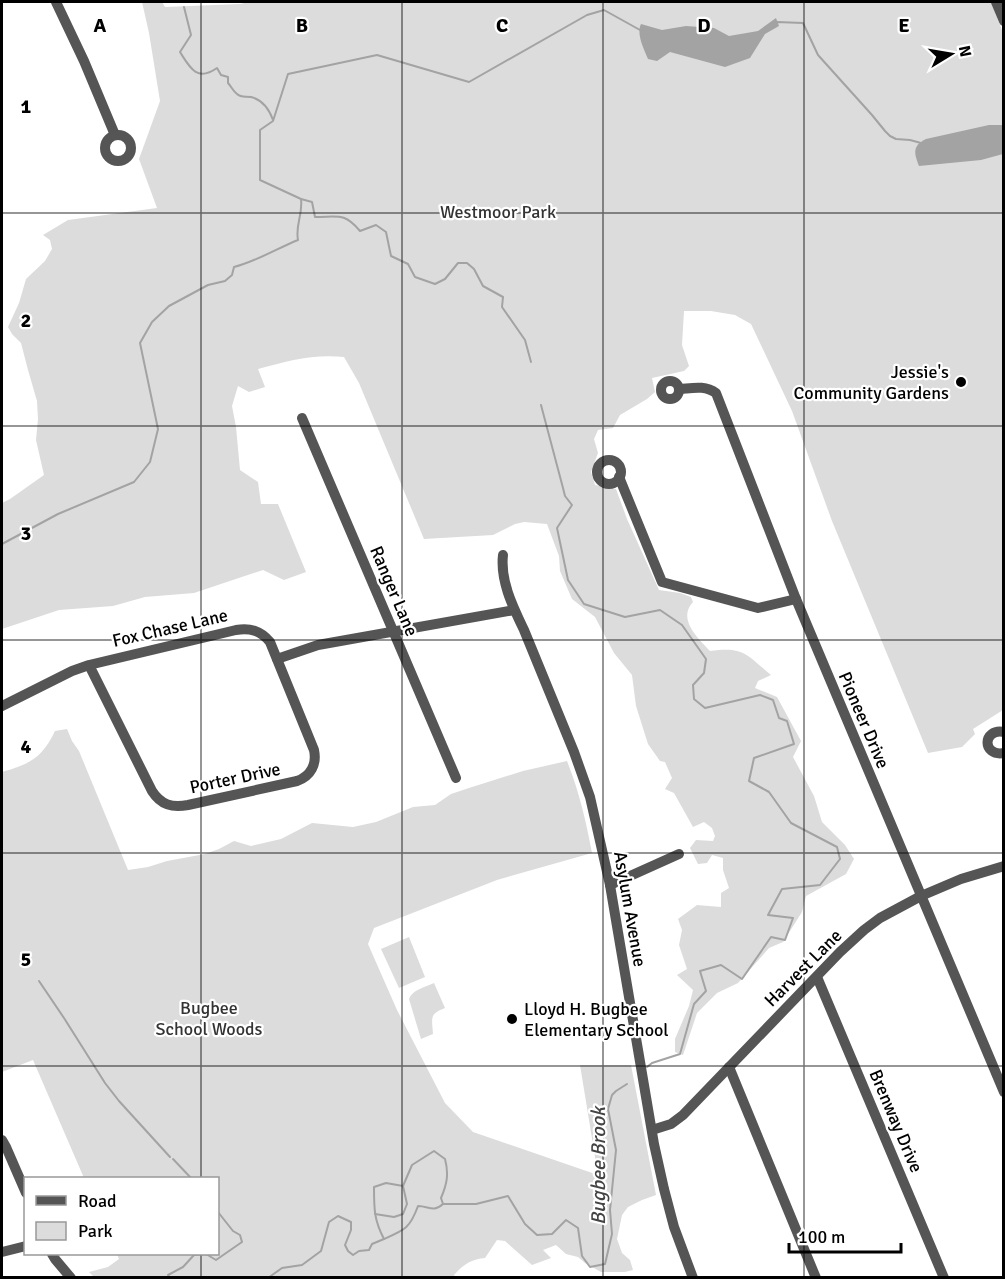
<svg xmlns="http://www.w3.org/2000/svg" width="1005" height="1279" viewBox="0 0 1005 1279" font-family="Signika,sans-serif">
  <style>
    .green { fill: #dcdcdc }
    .water { fill: #a3a3a3 }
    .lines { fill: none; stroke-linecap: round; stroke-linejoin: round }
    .stream { stroke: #a3a3a3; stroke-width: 2 }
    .minor { stroke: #555; stroke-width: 10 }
    .grid { fill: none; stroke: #000; stroke-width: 1.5; stroke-opacity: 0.55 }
    .poi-dot { fill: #000; stroke: #fff; stroke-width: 2 }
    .labels { text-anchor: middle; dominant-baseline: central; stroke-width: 4.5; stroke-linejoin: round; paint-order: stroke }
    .park-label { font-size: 18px; fill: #333; stroke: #fff }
    .poi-label { font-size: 18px; fill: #000; stroke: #fff; text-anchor: end }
    .street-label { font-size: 18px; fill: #000; stroke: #fff }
    .water-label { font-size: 20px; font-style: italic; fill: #444; stroke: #fff }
    .grid-label { font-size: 20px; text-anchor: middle; font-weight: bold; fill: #000; stroke: #fff; stroke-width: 4.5; stroke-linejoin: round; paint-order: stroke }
  </style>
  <rect width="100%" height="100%" fill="#fff"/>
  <g class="green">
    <path d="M142 2H162L165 7 240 4 249 2H991L1004 35 1003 710 973 729 975 734 962 747 928 753 832 521 792 411 751 324 735 315 711 311H684L682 345 689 366 684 371 652 378 655 392 647 399 620 415 613 428 598 430 594 439 598 453 591 472 595 485 616 489 627 519 659 590 680 593 691 597 693 602C677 619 698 638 710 651 744 646 747 655 771 675L758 681 755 688 777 697 801 741 793 757 814 796 822 822 845 845 854 859 846 874 806 896 802 912 783 942 769 948 738 983 717 993 697 1013 683 1055 675 1052V1039L689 1006 693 990 677 975 687 969 679 945 682 930 678 919 697 905 721 907V893L729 888 723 870V858L712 855 707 863 698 864 690 848 696 840 713 841 715 836 712 828 704 822 693 827 674 793 665 789 672 778 665 762 660 761 648 744 636 706 632 675 614 653 595 617 572 599 560 571 559 556 547 524 524 522 515 524 493 535 424 539 359 383 344 357C312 354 288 361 258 369L265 387 249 392 238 386 232 406 236 427 240 470 258 482 261 504H278L306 572 284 580 263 570 194 593 145 597 113 606 59 610 2 629V503L10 499 44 475 36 440 38 419 37 401 28 370 21 343 12 334 8 327 19 303 26 279 45 261 52 249 50 240 43 235 68 220 157 208 139 159 160 101 149 33Z"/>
    <path d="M67 729 72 741 79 751 128 870 148 867 167 861 205 854 219 849 234 841 251 846 281 839 312 823 353 827 376 822 413 807 435 805 451 794 469 788 523 771 567 761C579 791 586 821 592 853L497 880 374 928 368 944 397 1010 445 1103 473 1132 598 1175 580 1065H631L656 1195 642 1200 628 1207 622 1215 617 1239 622 1253 630 1260 633 1270 625 1272H601L585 1263 578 1257 566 1254 556 1245 543 1250 551 1258 532 1265 505 1241 497 1240 485 1258C471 1259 463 1265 454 1275L455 1277 95 1278 89 1272 108 1267 119 1259 117 1254H218V1178H84L33 1060 2 1072V772C30 764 42 758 55 731Z"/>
    <polygon points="409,937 425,977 399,988 381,949"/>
    <path d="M434 983 445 1008C429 1014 432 1018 433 1034L421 1039 409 999C412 990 425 987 434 983Z"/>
  </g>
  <g class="water">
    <path d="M776 18 779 26 765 34 750 58 725 67 670 52 657 61 648 59C644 49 636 34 641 24L662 30 686 26 714 28 729 36 758 31Z"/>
    <path d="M989 125H1003V154L981 160 919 166C914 153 912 146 926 139Z"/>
  </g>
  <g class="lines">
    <g class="stream">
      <path d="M184 7 191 35 180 52C190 68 197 82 217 68L221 75 228 77V83C231 86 233 91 237 94 241 98 246 96 251 97 263 100 269 109 273 120"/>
      <polyline points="776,23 777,22 803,23 818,55 872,115 885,131 890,136 896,139 910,140 921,143"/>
      <path d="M531 362 525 340 502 307 503 297 483 286 474 269 467 263H458L445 279 435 284 415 277 408 264 391 256 386 232 376 225 360 231C344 212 338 217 315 217L312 202 301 199 260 180V130L273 121 288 74 377 55 469 82 587 15 604 10 640 30"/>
      <polyline points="541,405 563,488 565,496 572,505 557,528 568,580 584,604 625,617 660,610 682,625 706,659 704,673 693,685 694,699 705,708 760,695 773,700 779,718 787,721 794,744 754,758 749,781 769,792 791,823 837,847 840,859 820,885 782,889 768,915 793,918 785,940 771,937 742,979 721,965 700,971 706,991 694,1004 680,1054 652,1063 647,1067"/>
      <path d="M2 544 58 514 134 482 150 462 158 429 140 343 152 322 169 306 208 285 225 281 232 275 234 267C257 261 276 249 298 240 295 225 303 215 301 199"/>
      <polyline points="39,981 64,1018 105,1083 119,1101 170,1157"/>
      <polyline points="173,1159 191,1178"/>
      <polyline points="375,1214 394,1217 403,1214 407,1204 403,1186"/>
      <path d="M384 1239C405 1230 410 1228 418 1206 429 1206 433 1213 443 1204"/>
      <polyline points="170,1278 168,1275 183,1267 194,1255 206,1254 216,1260 242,1242 240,1235 233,1231 218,1212"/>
      <path d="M268 1278 282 1268 302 1265 321 1251 329 1222 338 1216 351 1222V1230L345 1245 348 1251 353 1255 359 1251 369 1250 372 1244 384 1239C374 1220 374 1209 374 1187L386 1183 403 1186 412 1165 434 1151 445 1159C449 1174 447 1184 441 1198L443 1204H476L508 1196 525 1224 537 1235 552 1234 566 1220 578 1228 582 1256 590 1267 605 1264 612 1234 610 1210 616 1150 608 1109 612 1095 616 1091 627 1084"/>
    </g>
    <g class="minor">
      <polyline points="56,2 84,61 115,135"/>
      <polyline points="996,2 1004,21"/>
      <circle cx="118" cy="148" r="13"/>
      <circle cx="670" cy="390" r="9"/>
      <path d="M680 389C693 388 705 385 716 393L796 599 1004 1092"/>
      <polyline points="302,418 456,778"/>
      <circle cx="609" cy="472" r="12"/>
      <polyline points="619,477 662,582 758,608 796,599"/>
      <path d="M503 555C500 581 513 607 524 630L574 752 590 797 610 885 654 1144 664 1189 674 1227 693 1278"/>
      <polyline points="277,659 318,645 514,610"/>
      <path d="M2 706 72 671 89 665 236 630C250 628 260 630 270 642L314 750C317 764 311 776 297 781L188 805C172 808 161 805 152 791L89 665"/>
      <path d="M1004 732C982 728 982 757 1004 753"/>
      <polyline points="610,885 679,854"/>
      <polyline points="817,977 944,1278"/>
      <polyline points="729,1067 816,1278"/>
      <polyline points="652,1130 671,1124 683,1115 840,952 864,930 880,918 921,896 961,879 1004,866"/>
      <polyline points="2,1140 6,1147 26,1193"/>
      <polyline points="2,1252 26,1246"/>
      <polyline points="52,1254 55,1259 71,1278"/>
    </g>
  </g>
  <path class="grid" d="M201 2V1178M402 2V1278M603 2V1278M804 2V1278M2 213H1004M2 426H1004M2 640H1004M2 853H1004M2 1066H1004M201 1254V1278"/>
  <g class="poi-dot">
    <circle cx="961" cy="382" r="6"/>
    <circle cx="512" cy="1019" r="6"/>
  </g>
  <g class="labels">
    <g class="park-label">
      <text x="498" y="212">Westmoor Park</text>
      <text x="209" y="1008">Bugbee<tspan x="209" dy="21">School Woods</tspan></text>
    </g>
    <g class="poi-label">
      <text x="949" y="372">Jessie's<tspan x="949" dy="21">Community Gardens</tspan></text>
      <text x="524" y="1009" text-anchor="start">Lloyd H. Bugbee<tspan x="524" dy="21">Elementary School</tspan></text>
    </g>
    <g class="street-label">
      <text transform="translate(394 591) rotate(67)">Ranger Lane</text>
      <text transform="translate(170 628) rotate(-13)">Fox Chase Lane</text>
      <text transform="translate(864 720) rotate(67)">Pioneer Drive</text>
      <text transform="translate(235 778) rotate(-12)">Porter Drive</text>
      <text transform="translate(630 909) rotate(80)">Asylum Avenue</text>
      <text transform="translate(803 968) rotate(-45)">Harvest Lane</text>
      <text transform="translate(896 1121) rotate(67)">Brenway Drive</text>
    </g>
    <g class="water-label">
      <text transform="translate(598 1166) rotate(-90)">Bugbee Brook</text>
    </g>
  </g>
  <g class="grid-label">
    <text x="100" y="32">A</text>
    <text x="302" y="32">B</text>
    <text x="502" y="32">C</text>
    <text x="704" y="32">D</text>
    <text x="904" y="32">E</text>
    <text x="26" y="113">1</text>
    <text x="26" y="327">2</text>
    <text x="26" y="540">3</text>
    <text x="26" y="753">4</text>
    <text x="26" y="966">5</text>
  </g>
  <rect width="1005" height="1279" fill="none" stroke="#000000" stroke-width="6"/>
  <rect x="24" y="1177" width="195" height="78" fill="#ffffff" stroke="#999999" stroke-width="1.5"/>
  <rect x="36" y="1196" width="30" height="9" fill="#555555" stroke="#999999" stroke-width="1.5"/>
  <text x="78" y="1207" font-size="18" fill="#000000">Road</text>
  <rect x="36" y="1222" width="30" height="18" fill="#dcdcdc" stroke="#999999" stroke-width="1.5"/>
  <text x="78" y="1237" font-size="18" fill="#000000">Park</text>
  <g transform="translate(951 54) rotate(79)" stroke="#ffffff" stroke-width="4.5" paint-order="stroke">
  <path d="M0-4.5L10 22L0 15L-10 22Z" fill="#000000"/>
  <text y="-9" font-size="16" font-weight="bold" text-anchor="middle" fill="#000000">N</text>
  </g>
  <path d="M789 1243v9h112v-9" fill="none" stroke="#000000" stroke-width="3"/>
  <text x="798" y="1243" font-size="18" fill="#000000" stroke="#ffffff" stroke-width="4.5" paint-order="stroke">100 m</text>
</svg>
